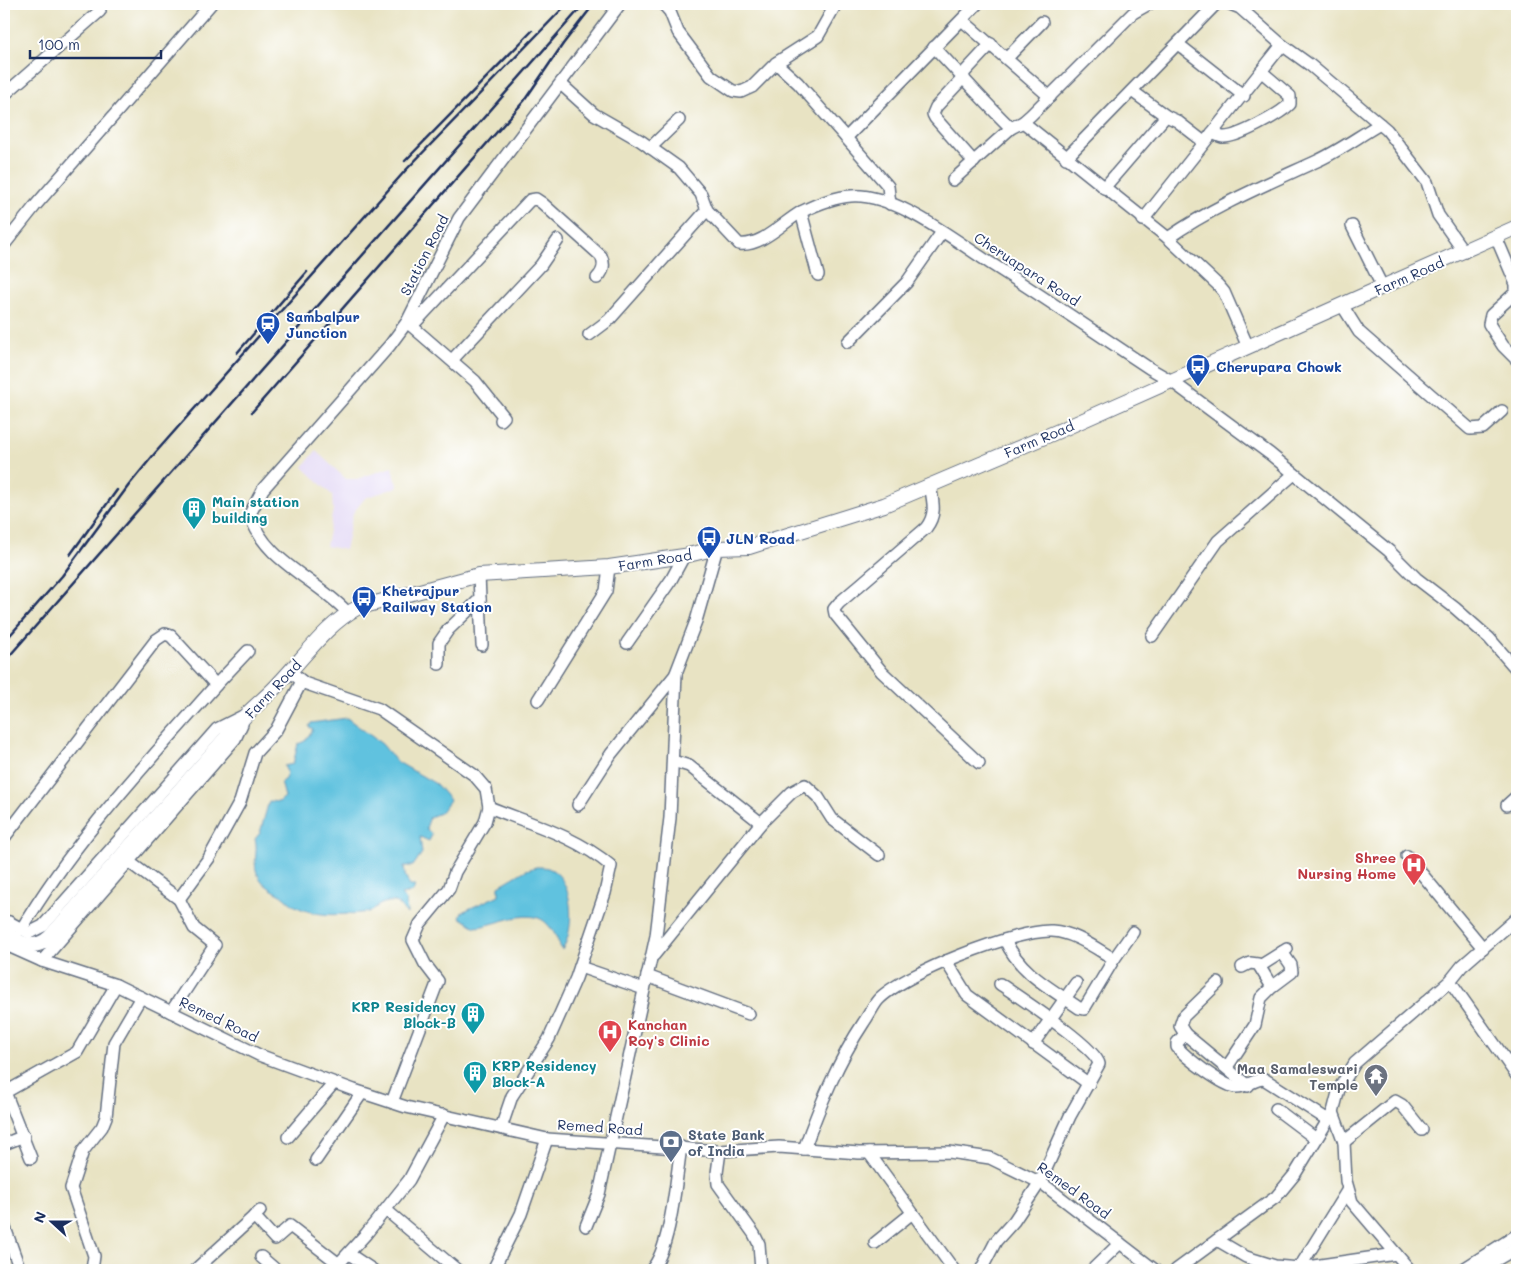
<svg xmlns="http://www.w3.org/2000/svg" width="1521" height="1274" viewBox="0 0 1521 1274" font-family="Mali,sans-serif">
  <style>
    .built { fill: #e0d4f4 }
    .water { fill: #61c2df; stroke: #3e789e }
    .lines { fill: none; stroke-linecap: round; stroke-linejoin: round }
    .minor-casing { stroke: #636e81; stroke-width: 14 }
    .major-casing { stroke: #636e81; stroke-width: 16 }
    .minor { stroke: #fff; stroke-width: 11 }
    .major { stroke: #fff; stroke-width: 14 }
    .rail { stroke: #1b2f5e; stroke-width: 2.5 }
    .labels { text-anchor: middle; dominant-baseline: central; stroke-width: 4; stroke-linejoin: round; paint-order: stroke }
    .street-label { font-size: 14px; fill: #1b2f5e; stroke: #fff }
    .transit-label { font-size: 14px; font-weight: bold; fill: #164399; stroke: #fff; text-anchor: start }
    .culture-label { font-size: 14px; font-weight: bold; fill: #0d838f; stroke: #fff; text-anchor: start }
    .health-label { font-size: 14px; font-weight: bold; fill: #be3a42; stroke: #fff; text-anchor: end }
    .worship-label { font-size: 14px; font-weight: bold; fill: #5b616d; stroke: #fff; text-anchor: end }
    .service-label { font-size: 14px; font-weight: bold; fill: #4e5e75; stroke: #fff; text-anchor: start }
  </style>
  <rect width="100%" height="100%" fill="#fff"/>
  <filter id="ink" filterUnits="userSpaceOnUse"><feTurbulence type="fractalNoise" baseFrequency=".02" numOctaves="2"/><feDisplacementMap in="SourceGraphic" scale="10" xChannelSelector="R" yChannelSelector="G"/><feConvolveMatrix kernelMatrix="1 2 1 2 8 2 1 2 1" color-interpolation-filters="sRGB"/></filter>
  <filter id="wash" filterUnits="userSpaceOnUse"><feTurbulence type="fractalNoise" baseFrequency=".0096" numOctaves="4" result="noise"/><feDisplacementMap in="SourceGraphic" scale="20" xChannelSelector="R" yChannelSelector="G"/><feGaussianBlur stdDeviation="1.12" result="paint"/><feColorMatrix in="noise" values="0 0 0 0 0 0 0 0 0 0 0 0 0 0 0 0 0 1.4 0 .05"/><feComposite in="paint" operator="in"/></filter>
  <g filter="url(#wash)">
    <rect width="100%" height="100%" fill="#e8e3c3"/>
    <polygon class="built" points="316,451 346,479 357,479 392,467 398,487 365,498 353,513 345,550 326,546 333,510 332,495 303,467"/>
    <g class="water">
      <path d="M347 718 382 744 396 761 436 784 450 800 440 813 430 817 426 828 432 835 429 841 420 837 422 853 413 866H404L405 875 410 886H415L413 892 401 895 406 900 407 914 396 902C385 901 378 904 371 912 345 914 320 919 295 906 291 904 287 899 283 896 274 891 264 886 259 877 251 865 259 851 255 839L260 833 269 801 279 802 285 797 281 782 285 779 287 772 284 766 293 764 298 744 305 741 313 729 309 727 311 723Z"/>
      <path d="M536 867C540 867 545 867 548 868 574 877 576 929 562 950 558 942 555 932 549 926 533 904 496 926 475 927L460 917 462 912 499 895V886L526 870Z"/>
    </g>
  </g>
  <g filter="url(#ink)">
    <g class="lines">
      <defs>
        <g id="minor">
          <polyline points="663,4 670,12 678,32 711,76 733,91 741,92 752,87 776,63 818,36 836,4"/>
          <polyline points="1230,4 1240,8 1282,45 1310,65 1387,130 1427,182 1438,215 1464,252"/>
          <polyline points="962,20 1050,97"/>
          <polyline points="1178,44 1244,96"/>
          <path d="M934 47C960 74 984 102 1011 128L1023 122 1031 115 1133 13 1149 4"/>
          <polyline points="1007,58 1042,22"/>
          <polyline points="776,63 798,83 888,186 890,204"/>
          <polyline points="962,75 991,44"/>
          <polyline points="964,77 936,107 933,114 935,118 974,162"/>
          <path d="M562 85 594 114 641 141 679 168 701 194 707 210 739 244C761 247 782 223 801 212 817 204 834 197 851 196 896 193 954 240 990 263 1044 297 1096 333 1149 368L1170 380 1270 454 1389 551 1416 578 1455 608 1489 638 1517 670"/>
          <polyline points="1132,91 1166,116"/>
          <polyline points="4,95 100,11"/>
          <polyline points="1023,122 1168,238 1218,285 1224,292 1248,347"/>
          <path d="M1212 133C1215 134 1220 137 1223 137 1237 138 1280 114 1290 104V96L1262 72"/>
          <polyline points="846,138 977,4"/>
          <polyline points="650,148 679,120"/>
          <polyline points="1066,158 1216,4"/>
          <polyline points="953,180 1011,128"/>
          <polyline points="1104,188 1166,116 1177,121 1204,142"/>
          <polyline points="801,212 818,275"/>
          <polyline points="1143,220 1282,45"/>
          <polyline points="1352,226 1383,288"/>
          <polyline points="1496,237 1516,284 1516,292 1491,315 1489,324 1503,346 1517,360"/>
          <path d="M1168 238C1214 206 1267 184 1317 161 1339 151 1359 136 1380 124"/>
          <polyline points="4,245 35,206 211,4"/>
          <polyline points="1342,305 1359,332 1470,429 1483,428 1502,411"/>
          <polyline points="407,322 475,381 504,417 501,420"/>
          <path d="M412 326 530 200 536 199 542 203 601 256C605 264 604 271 597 278"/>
          <polyline points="589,335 609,320 707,210"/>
          <polyline points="848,342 907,282 942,232"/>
          <polyline points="452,360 541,265 558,240"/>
          <path d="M930 485C933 502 937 514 926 528L839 603 834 609 835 614 882 672 979 763"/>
          <polyline points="479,575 482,645"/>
          <path d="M348 613C317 579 263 561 250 514L263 489 390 345 407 322 459 218 620 4"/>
          <polyline points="1152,636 1218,541 1294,474"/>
          <polyline points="627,643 671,580 684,556"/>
          <polyline points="439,664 439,643 448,630 480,599"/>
          <polyline points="290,671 304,683 379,709 474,775 486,789 489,807 485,822 455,872 449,889 420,924 413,940 425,964 438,981 392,1102"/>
          <polyline points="216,685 248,651"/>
          <polyline points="538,700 606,591 609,567"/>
          <polyline points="578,805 611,754 676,674"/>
          <polyline points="1507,805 1517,796"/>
          <path d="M489 807C531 824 576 836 611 866L605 893 576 978 549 1039 512 1096 501 1128"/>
          <polyline points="761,823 792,792 805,785 818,797 832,819 879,855"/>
          <path d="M4 838 156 640 165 634 171 636 216 685C147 763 74 840 21 930"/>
          <polyline points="1407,856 1483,948"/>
          <polyline points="129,862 179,899 194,928 215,945 171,1012"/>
          <polyline points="179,899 209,858 240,802 255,753 276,730 302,681"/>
          <polyline points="4,927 9,922 29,933 43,926 217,729 243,716"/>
          <path d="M1005 940C1020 973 1050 988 1079 1008L1084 1009 1114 959 1133 932"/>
          <polyline points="4,944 42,961 116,985 259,1055 354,1090 406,1107 547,1139 720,1151 779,1147 859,1153 949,1152 990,1158 1043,1184 1155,1270"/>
          <polyline points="654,955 761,823 689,766 673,761"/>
          <polyline points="42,961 235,739 242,724"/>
          <polyline points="946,961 967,995 1089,1084"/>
          <polyline points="1260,966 1287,949"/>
          <polyline points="580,967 644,989"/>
          <polyline points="647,976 749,1014"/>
          <polyline points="1450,981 1517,1076"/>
          <path d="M1218 983 1183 1017 1180 1026 1185 1034 1177 1043V1047C1186 1058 1222 1085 1235 1087 1247 1088 1254 1079 1264 1079L1328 1120"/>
          <polyline points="1272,987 1292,972 1291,965 1282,952"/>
          <polyline points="1185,1034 1248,1086"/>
          <polyline points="1033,1044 1076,983"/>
          <polyline points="1227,1067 1255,1025 1261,998 1272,987 1258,964 1250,963 1242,967"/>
          <polyline points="5,1092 31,1158"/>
          <polyline points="4,1093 77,1052 116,985"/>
          <polyline points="1276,1109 1316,1139"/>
          <polyline points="1333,1112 1344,1142 1346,1181 1352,1202 1410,1270"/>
          <polyline points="288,1137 334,1083"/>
          <polyline points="1344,1142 1395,1101 1402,1105 1422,1130"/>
          <polyline points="4,1144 24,1136"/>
          <path d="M804 1149C820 1105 838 1061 864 1022 869 1015 873 1006 878 1000 902 974 1017 929 1052 931 1074 932 1095 948 1114 959"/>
          <polyline points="720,1151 717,1173 718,1184 754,1234 759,1244 761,1270"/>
          <polyline points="869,1153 954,1270"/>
          <polyline points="316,1160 362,1093"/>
          <polyline points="386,1210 457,1270"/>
          <polyline points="254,1216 275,1239 290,1226 339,1264"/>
          <polyline points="4,1225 20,1270"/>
          <polyline points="586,1226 599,1194 656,936 670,818 676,673 696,621 717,548"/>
          <polyline points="1217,1240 1246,1257 1275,1266 1300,1268 1396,1254"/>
          <polyline points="875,1243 911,1214"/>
          <polyline points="349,1254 373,1270"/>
          <polyline points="261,1257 276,1270"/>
          <polyline points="92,1270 94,1256 71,1188 83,1151 102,1127 106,1117 114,1043 141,997"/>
          <polyline points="195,1270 260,1211"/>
          <polyline points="333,1270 366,1234 409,1180 444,1115"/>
          <polyline points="493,1270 521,1214 547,1139"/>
          <path d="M651 1270C671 1249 676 1178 681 1147"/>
          <path d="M981 1270 996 1241 1014 1221 1040 1182 1070 1116 1099 1064C1096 1047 1017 996 1000 984"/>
          <polyline points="1092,1270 1120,1243"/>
          <polyline points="1176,1270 1276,1197 1295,1174 1333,1112 1339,1089 1355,1063 1450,981 1462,966 1517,918"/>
          <polyline points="1298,1270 1347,1191"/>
          <polyline points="1462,1270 1517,1235"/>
          <polyline points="1479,1270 1517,1248"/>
        </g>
        <path id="major" d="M4 931C19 944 33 952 50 937L246 715C258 703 271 693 282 680 305 656 327 624 357 608L479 575 609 567 684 556 717 548 749 547 884 505 1061 430 1517 227"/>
      </defs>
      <use href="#minor" class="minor-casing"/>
      <use href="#major" class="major-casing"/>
      <use href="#minor" class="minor"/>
      <use href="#major" class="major"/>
      <g class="rail">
        <polyline points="405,161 532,31"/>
        <polyline points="237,353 307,272"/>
        <polyline points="252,412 524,101 563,44 594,4"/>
        <polyline points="70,555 117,490"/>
        <polyline points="4,642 62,576 129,485 156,452 405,171 567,4"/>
        <polyline points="4,662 584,4"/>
      </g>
    </g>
  </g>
  <defs>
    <symbol id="station-pin" viewBox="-11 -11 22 30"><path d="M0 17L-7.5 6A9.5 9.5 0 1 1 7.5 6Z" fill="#1a4fb4" stroke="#fff"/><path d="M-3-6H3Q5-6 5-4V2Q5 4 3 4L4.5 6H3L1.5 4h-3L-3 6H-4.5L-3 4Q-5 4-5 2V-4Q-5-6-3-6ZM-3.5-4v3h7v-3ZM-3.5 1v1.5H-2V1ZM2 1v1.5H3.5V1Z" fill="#fff"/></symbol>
    <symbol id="bus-pin" viewBox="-11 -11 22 30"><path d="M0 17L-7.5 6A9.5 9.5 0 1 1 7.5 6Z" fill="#1a4fb4" stroke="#fff"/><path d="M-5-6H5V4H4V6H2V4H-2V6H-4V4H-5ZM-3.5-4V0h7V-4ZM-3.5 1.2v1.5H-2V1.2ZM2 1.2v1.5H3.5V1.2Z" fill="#fff"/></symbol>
    <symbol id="building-pin" viewBox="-11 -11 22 30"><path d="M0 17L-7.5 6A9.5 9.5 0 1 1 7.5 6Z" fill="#0f9aa8" stroke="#fff"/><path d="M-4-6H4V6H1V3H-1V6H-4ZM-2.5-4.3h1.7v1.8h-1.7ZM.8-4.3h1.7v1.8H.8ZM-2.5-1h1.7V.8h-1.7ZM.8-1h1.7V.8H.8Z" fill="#fff"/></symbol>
    <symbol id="hospital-pin" viewBox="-11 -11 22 30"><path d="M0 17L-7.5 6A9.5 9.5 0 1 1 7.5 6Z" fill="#e0444e" stroke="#fff"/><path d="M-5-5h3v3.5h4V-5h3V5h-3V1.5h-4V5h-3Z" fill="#fff"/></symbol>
    <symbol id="temple-pin" viewBox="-11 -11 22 30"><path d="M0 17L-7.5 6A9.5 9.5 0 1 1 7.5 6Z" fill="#6b7280" stroke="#fff"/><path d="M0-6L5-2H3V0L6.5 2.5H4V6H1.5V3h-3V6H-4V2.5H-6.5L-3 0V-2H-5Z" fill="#fff"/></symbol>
    <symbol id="bank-pin" viewBox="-11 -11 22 30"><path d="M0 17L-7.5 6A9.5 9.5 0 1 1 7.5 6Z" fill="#5c6f8a" stroke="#fff"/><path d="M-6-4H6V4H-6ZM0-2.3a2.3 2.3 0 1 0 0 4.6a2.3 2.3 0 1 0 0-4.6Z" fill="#fff"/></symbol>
  </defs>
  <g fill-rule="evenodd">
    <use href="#station-pin" x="254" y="310" width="28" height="38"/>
    <use href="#bus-pin" x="1184" y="352" width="28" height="38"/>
    <use href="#building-pin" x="180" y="495" width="28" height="38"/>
    <use href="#bus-pin" x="695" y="524" width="28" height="38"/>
    <use href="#bus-pin" x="350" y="584" width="28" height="38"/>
    <use href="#hospital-pin" x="1400" y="851" width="28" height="38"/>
    <use href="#building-pin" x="459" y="1000" width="28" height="38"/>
    <use href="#hospital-pin" x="596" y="1018" width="28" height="38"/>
    <use href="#building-pin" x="461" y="1059" width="28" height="38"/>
    <use href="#temple-pin" x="1362" y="1062" width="28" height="38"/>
    <use href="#bank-pin" x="657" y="1128" width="28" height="38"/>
  </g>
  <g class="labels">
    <g class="street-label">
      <text transform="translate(424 255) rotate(-63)">Station Road</text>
      <text transform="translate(1027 269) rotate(33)">Cheruapara Road</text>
      <text transform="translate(1409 276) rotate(-24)">Farm Road</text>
      <text transform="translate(1039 439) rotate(-23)">Farm Road</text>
      <text transform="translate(655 560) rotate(-9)">Farm Road</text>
      <text transform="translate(273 689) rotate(-47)">Farm Road</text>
      <text transform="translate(219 1019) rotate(26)">Remed Road</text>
      <text transform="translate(600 1127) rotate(4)">Remed Road</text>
      <text transform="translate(1074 1190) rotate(36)">Remed Road</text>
    </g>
    <g class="transit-label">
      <text x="286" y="316">Sambalpur<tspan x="286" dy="16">Junction</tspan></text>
      <text x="1216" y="366">Cherupara Chowk</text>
      <text x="726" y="538">JLN Road</text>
      <text x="382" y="590">Khetrajpur<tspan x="382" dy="16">Railway Station</tspan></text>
    </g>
    <g class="culture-label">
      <text x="212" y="501">Main station<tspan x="212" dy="16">building</tspan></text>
      <text x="456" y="1006" text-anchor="end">KRP Residency<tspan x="456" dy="16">Block-B</tspan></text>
      <text x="492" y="1065">KRP Residency<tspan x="492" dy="16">Block-A</tspan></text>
    </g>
    <g class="health-label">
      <text x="1396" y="857">Shree<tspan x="1396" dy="16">Nursing Home</tspan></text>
      <text x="628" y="1024" text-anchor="start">Kanchan<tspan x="628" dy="16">Roy's Clinic</tspan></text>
    </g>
    <g class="worship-label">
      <text x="1358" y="1068">Maa Samaleswari<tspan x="1358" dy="16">Temple</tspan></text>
    </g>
    <g class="service-label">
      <text x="688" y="1134">State Bank<tspan x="688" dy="16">of India</tspan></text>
    </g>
  </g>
  <rect width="1521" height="1274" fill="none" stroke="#fff" stroke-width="20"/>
  <g transform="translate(52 1222) rotate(291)" stroke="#ffffff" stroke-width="4" paint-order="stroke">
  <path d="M0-4L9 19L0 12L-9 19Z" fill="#1b2f5e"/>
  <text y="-8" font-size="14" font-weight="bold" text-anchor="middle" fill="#1b2f5e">N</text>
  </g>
  <path d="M30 50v8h131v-8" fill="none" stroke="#1b2f5e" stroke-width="2.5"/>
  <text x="38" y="50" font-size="15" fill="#1b2f5e" stroke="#ffffff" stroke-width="4" paint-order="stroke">100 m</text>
</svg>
